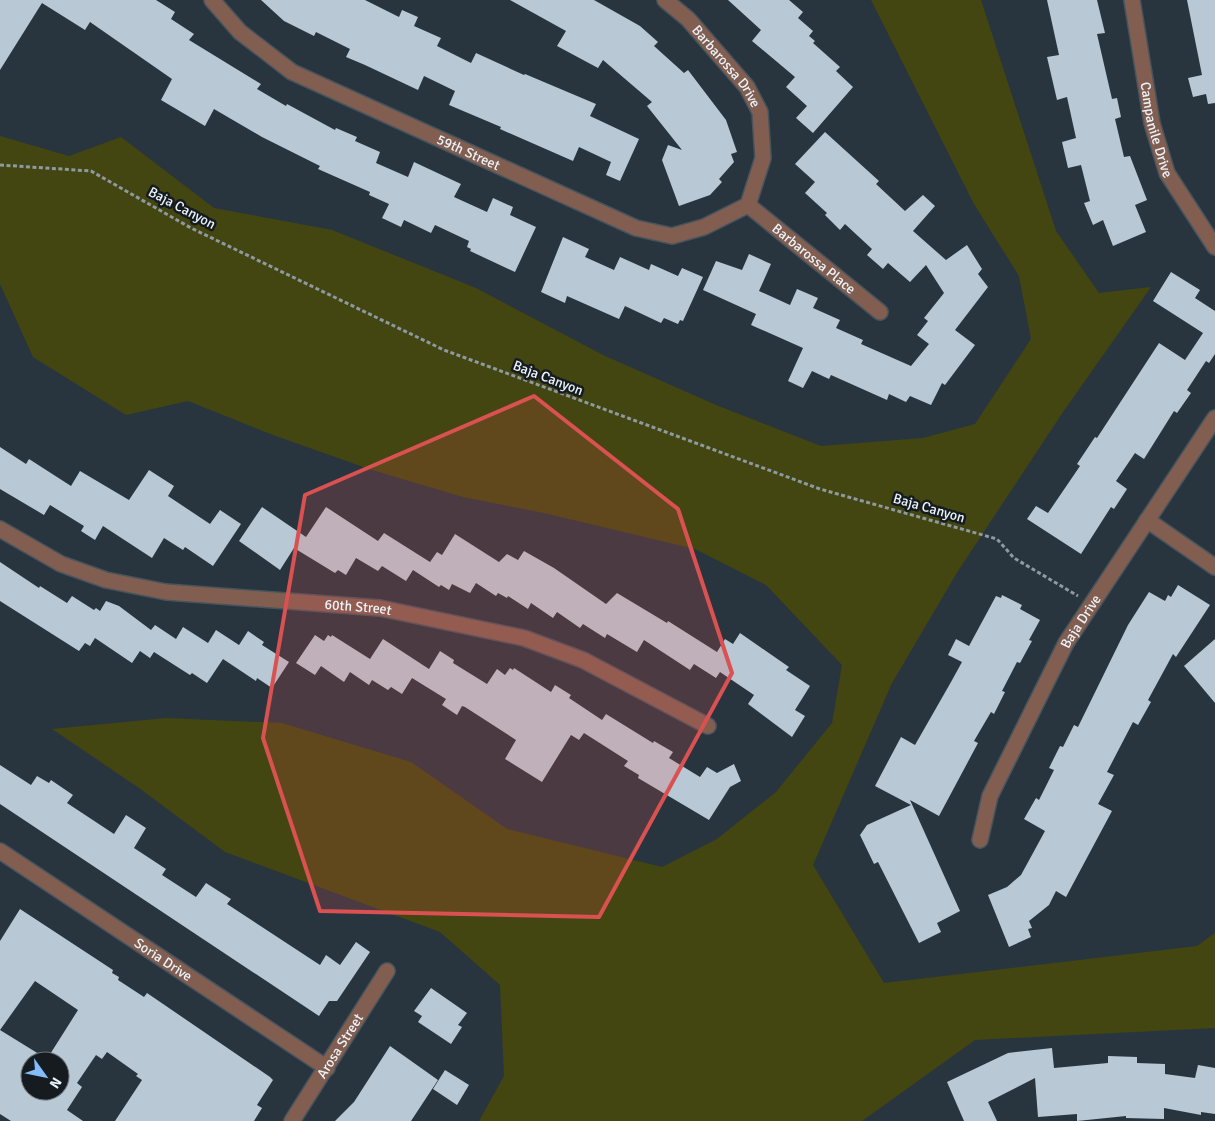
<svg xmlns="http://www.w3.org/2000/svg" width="1215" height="1121" viewBox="0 0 1215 1121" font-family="Signika,sans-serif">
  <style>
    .green { fill: #434610 }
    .building { fill: #b8c8d5; fill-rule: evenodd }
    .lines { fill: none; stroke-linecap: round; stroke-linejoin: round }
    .street-casing { stroke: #47545d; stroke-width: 18 }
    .path { stroke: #8e99a1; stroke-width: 3; stroke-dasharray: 4 2.5; stroke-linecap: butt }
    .street { stroke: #825e51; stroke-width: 15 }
    .marked { fill: #da5152; fill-opacity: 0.2; stroke: #da5152; stroke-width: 4; stroke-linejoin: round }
    .labels { text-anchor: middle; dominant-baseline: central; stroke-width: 5; stroke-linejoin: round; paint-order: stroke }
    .street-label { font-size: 14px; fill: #ebf4fa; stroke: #161b20 }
  </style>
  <rect width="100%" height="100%" fill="#28353f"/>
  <polygon class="green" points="871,0 981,0 1056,231 1099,293 1151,287 1061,415 958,571 892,683 813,865 884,983 1197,946 1215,933 1215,1028 975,1040 862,1121 479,1121 504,1076 500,985 440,932 225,852 139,788 52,729 166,718 282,723 411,762 507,829 662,867 717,839 776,792 832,723 842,665 766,585 695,549 544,513 463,497 369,469 273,435 188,401 126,415 33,357 0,284 0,136 69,156 121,137 214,208 332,230 476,288 603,355 716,405 821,446 923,438 975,424 1031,339 1019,276 974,204"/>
  <g class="building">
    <polygon points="0,0 156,0 175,12 171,19 194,34 189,40 261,84 257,89 286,106 287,104 335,130 336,128 357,137 355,141 380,152 376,163 408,177 414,162 461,184 454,197 487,212 493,198 513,207 510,215 536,227 515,272 470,251 471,249 467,247 469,241 435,225 431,233 404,220 401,227 382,218 389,204 369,195 370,192 318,169 320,166 262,137 214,109 205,126 161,100 172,79 90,22 85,30 42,3 0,70"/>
    <polygon points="261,0 365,0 399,17 402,10 418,17 414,26 441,38 437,46 471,63 476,53 524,75 525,74 596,104 590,116 639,139 620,181 606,175 611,162 579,147 573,161 500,129 501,127 449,105 455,91 424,76 418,90 365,65 346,57 350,49 316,32 314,36 284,21"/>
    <polygon points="510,0 594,0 640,26 658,42 654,46 684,73 688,70 726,120 737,152 731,154 734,162 719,179 722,182 710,195 679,206 662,160 668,145 682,150 647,106 652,102 603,60 598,68 557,46 566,31"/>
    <polygon points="728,0 789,0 803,12 798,18 813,31 809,36 815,41 813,43 840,67 836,71 853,87 813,133 796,118 807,106 786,87 795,77 752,41 761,30"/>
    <polygon points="1047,0 1097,0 1105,33 1097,34 1112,99 1117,98 1121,117 1115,119 1124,157 1130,156 1147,200 1135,205 1146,232 1113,246 1103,220 1093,225 1084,203 1090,201 1081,165 1068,168 1062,142 1076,138 1067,97 1057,100 1047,57 1059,55"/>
    <polygon points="1187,0 1215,0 1215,103 1208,104 1206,94 1193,97 1188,78 1202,75"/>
    <polygon points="825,132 879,181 876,184 905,211 923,195 935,206 913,231 946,260 967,245 982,269 978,274 988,287 955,330 975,345 945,385 942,383 931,405 910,396 906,402 889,394 887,400 831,375 829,379 812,371 803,388 788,381 803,348 751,325 756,314 703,290 716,261 742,270 749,254 771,264 759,291 790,305 797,289 818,298 813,308 840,320 836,328 863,340 861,344 911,366 929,344 917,335 928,321 924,318 944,293 926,265 910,282 888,263 883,269 867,255 872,249 845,224 840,230 825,215 827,213 805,193 815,182 795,164"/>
    <polygon points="563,237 589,249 585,257 614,270 620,257 649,270 651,264 678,276 682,268 703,277 683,321 680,320 678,324 664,318 661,323 625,306 619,319 567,296 565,303 541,292"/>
    <polygon points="1171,272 1200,290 1195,298 1215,311 1215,354 1209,363 1206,361 1187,390 1191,393 1177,413 1174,411 1144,459 1135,453 1116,481 1127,489 1114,509 1111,507 1081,554 1027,519 1036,506 1048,513 1080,466 1077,464 1095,437 1097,438 1159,343 1185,360 1203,333 1153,301"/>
    <polygon points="0,447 26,464 29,459 71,486 80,471 129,500 149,470 174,486 168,496 210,524 220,510 241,524 213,566 185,547 183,550 164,538 152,558 103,526 95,540 81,531 84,526 50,505 44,515 0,489"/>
    <polygon points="262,507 306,537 326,507 378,541 384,533 430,562 437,552 442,555 455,534 499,562 507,554 518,560 524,551 554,568 606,604 617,593 667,623 668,621 717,652 725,639 733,644 740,633 789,667 786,670 810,686 795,710 805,716 792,737 748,704 754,695 720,672 716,678 694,664 690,670 644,640 637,652 607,634 605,638 583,624 580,628 557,612 553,618 531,603 528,609 508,596 507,598 498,593 496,596 476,583 470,593 452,584 449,590 441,585 439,587 413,570 406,581 382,566 378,571 356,558 346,575 338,570 335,573 294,548 280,570 239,541"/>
    <polygon points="0,562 39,588 40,586 67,603 72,596 94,610 96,608 100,611 106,601 119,606 151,630 155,625 176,639 183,627 208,643 216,630 239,645 248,631 264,642 262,645 289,662 272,688 257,678 256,681 223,659 207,683 192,673 190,675 154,652 150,658 140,651 132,663 95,638 90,646 85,643 79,651 0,601"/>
    <polygon points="1178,585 1210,605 1176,657 1173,654 1148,700 1151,702 1138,725 1133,722 1107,772 1114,775 1098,804 1112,811 1066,897 1056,891 1049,905 1029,921 1032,928 1028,929 1031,937 1009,947 988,895 1007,887 1021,875 1045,831 1024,819 1036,798 1039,800 1054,770 1049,768 1060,746 1063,747 1074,725 1078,727 1128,625 1149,592 1165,601 1168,595 1171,597"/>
    <polygon points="1002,595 1022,605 1020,609 1040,620 1029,640 1032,641 1020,663 1017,662 1002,691 1005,692 994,714 991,712 974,741 978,743 939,816 910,800 960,911 937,923 941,932 919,943 878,862 874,864 860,835 867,825 911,805 875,786 901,737 915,745 951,682 962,662 948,655 956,639 969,646 996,596 1001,598"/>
    <polygon points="315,635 324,641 328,635 331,637 332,635 370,659 383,639 429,669 440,651 454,660 453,663 487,684 497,669 505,675 510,668 513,670 514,668 551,692 555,685 571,695 569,698 602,720 606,714 653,743 654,741 673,752 669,758 700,777 707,767 717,773 734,764 741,781 730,787 709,820 638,778 639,775 624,766 628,761 584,733 579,740 571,735 542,782 505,759 516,740 465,707 462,706 457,715 442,705 446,699 412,678 402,694 391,687 388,690 372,680 369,685 350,672 344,682 321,666 315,675 296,663"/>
    <polygon points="1215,639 1215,703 1184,666"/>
    <polygon points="0,765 31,785 37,776 49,783 51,780 73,795 67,803 114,834 126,815 146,828 134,848 166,869 162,875 196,897 206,883 231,899 227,904 320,965 326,955 340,965 356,942 370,952 337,1001 329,1001 319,1016 0,804"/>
    <path d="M20 909 113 970 112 973 119 977 118 980 144 997 147 993 270 1077 273 1080 257 1105 262 1108 254 1121H115L142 1080 136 1076 138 1074 107 1052 102 1059 96 1055 77 1083 82 1087 67 1110 83 1121H11L0 1114V941ZM35 981 78 1010 47 1059 0 1030ZM30 1061H60V1091H30Z"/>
    <polygon points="431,988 467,1013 458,1025 462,1027 451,1044 418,1022 422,1016 414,1011"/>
    <polygon points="390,1046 438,1080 411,1121 335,1121 354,1102"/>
    <polygon points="1052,1048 1054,1068 1108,1063 1108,1056 1137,1057 1137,1063 1165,1064 1165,1074 1195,1078 1198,1065 1215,1068 1215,1114 1201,1112 1201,1115 1164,1108 1164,1119 1126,1118 1126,1116 1077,1121 1077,1114 1038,1117 1035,1078 988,1102 997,1121 964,1121 947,1082 1008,1053"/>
    <polygon points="445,1070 469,1085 457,1105 433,1089"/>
  </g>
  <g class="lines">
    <defs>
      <g id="street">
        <path id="s1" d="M212 0 240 32 292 72 636 228 672 236 704 227 748 205"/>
        <path id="s2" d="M665 0 688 19 747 87 760 112 763 158 748 205"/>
        <path id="s3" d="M1132 0 1152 123 1167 173 1215 247"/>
        <path id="s4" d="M748 205 880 312"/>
        <polyline points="1147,520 1215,567"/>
        <path id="s5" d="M0 529 61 564 106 580 166 592 380 608 524 638 583 660 708 726"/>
        <path id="s6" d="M980 840 990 796 1066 643 1215 418"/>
        <path id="s7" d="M0 851 327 1068"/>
        <path id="s8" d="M292 1121 387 971"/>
      </g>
    </defs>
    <use href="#street" class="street-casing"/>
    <polyline class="path" points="0,165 91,171 191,228 444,350 820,489 997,539 1014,558 1078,596"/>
    <use href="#street" class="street"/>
  </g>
  <path class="marked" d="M534 396 678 509 732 673 599 917 320 911 263 738 305 495Z"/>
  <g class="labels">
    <g class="street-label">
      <text stroke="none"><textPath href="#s2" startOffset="91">Barbarossa Drive</textPath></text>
      <text stroke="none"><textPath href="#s3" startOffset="132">Campanile Drive</textPath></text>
      <text stroke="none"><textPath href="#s1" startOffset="302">59th Street</textPath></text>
      <text transform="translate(182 208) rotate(28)">Baja Canyon</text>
      <text stroke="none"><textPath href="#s4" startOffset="85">Barbarossa Place</textPath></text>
      <text transform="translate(548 378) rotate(21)">Baja Canyon</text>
      <text transform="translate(929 508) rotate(16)">Baja Canyon</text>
      <text stroke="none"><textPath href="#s5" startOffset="372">60th Street</textPath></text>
      <text stroke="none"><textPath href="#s6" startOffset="242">Baja Drive</textPath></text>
      <text stroke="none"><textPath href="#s7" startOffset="196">Soria Drive</textPath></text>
      <text stroke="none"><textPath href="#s8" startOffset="89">Arosa Street</textPath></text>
    </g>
  </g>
  <g transform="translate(45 1076) rotate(123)"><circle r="24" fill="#161b20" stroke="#6b7277"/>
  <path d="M0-4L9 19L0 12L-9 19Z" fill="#84bcfb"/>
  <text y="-8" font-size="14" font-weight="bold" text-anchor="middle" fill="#ebf4fa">N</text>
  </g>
</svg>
